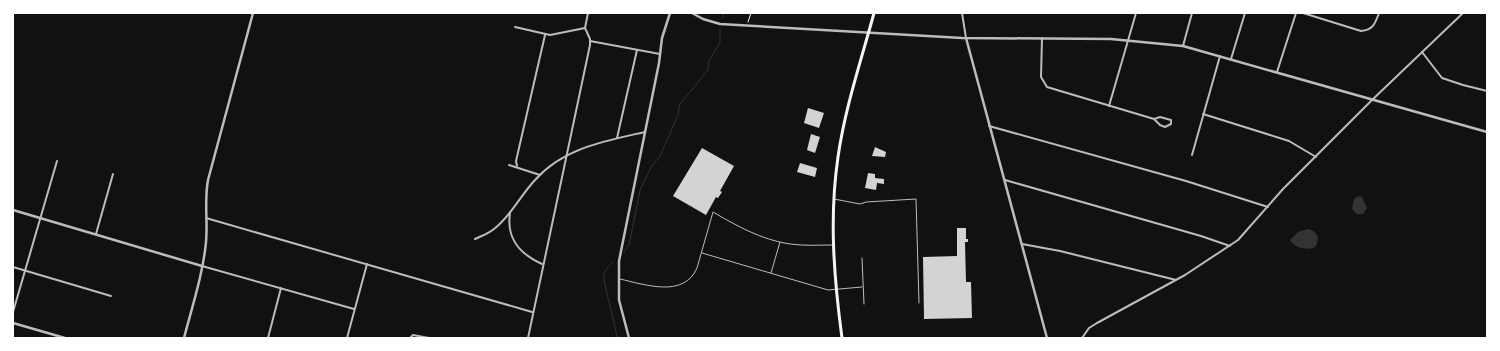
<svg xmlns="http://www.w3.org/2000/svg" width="1500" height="351" viewBox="0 0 1500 351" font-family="'Work Sans',sans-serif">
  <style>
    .water { fill: #333 }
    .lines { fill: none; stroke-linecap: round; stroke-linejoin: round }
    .stream { stroke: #333; stroke-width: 1 }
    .building { fill: #d3d3d3 }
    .path { stroke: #f5f5f5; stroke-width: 1 }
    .service { stroke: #bcbcbc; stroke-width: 1 }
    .minor { stroke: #bcbcbc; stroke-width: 2 }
    .tertiary { stroke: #bcbcbc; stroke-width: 2.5 }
    .secondary { stroke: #f5f5f5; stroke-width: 3 }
  </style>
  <rect width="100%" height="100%" fill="#111"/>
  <g class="water">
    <polygon points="1358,196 1362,197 1367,208 1363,214 1357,214 1352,209 1354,199"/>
    <path d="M1307 229C1317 230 1321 239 1315 247 1308 251 1294 248 1290 240L1298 232Z"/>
  </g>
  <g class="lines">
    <g class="stream">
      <polyline points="723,18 723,13"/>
      <polyline points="624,252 629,245 640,190 651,167 660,156 678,115 680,104 708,70 709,61 720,42 720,29"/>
      <path d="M613 262C610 265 605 270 604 274 602 281 616 325 617 338"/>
    </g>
  </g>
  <g class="building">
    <polygon points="808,108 824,113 819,128 804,123"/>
    <polygon points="811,134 820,137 815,153 807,150"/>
    <polygon points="875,147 886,152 885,157 872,156"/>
    <polygon points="702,148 734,166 720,191 722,192 718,198 716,197 706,215 673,196"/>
    <polygon points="800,163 817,168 815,177 797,172"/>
    <polygon points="868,173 875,174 875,178 884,179 884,184 877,183 876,190 865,188"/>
    <polygon points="957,228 966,228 966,239 968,239 968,242 965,242 966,282 971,282 972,318 924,319 923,257 957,256"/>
  </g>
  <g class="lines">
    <polyline class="path" points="748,22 751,13"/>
    <g class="service">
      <polyline points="834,199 860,204 866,202 916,199 919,303"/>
      <polyline points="702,253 828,290 862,287"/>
      <polyline points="862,258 864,304"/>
      <polyline points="771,273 780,242"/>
      <path d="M620 279C646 285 684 298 697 268L713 212C737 226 762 240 790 244 804 246 819 245 833 245"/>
    </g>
    <g class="minor">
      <polyline points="962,13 966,38"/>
      <path d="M1303 13 1361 31C1373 30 1375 24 1379 13"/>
      <polyline points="515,27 550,35 585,28"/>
      <polyline points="1042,38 1041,77 1047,87 1154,119"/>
      <polyline points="590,41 660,54"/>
      <polyline points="1183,46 1192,13"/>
      <polyline points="1422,52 1442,78 1463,85 1487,91"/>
      <polyline points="1231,59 1245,13"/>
      <polyline points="1277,72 1296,13"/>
      <polyline points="1109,106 1136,13"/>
      <polyline points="1203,114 1289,141 1316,157"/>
      <polygon points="1160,117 1171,120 1171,124 1165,127 1160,125 1154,119"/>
      <polyline points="989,126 1186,181 1268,207"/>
      <polyline points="617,138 637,50"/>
      <polyline points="1192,155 1220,56"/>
      <polyline points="509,165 540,175"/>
      <polyline points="517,166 516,161 545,35"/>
      <polyline points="1005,180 1201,236 1230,246"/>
      <path d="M510 213C506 239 520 254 542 264"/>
      <polyline points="206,218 532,312"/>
      <polyline points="96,234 113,174"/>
      <path d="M475 239C481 236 488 234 494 229 511 216 520 196 535 180 563 148 605 141 645 132"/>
      <polyline points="1022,244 1060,251 1176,280"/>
      <polyline points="202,266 354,309"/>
      <polyline points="13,267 111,296"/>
      <polyline points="13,312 57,161"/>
      <polyline points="268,338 281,288"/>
      <polyline points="347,338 367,264"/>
      <polyline points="410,338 413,335 429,338"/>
      <polyline points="528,338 590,45 590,39 585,28 588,13"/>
      <polyline points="1082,338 1089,328 1097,323 1185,275 1238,240 1283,189 1372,100 1463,13"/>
    </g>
    <g class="tertiary">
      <polyline points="692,13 703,19 720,24 962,38 1111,39 1183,46 1487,132"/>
      <polyline points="966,38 1047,338"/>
      <polyline points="13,210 202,266"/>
      <polyline points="13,323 65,338"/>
      <path d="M184 338C192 307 203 274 206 242 208 221 204 201 208 180L253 13"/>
      <polyline points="629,338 619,300 619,261 659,63 662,38 670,13"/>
    </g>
    <path class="secondary" d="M842 338C834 278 829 218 838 157 845 108 861 61 874 13"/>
  </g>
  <rect width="1500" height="351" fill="none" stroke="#ffffff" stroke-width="28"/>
</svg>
